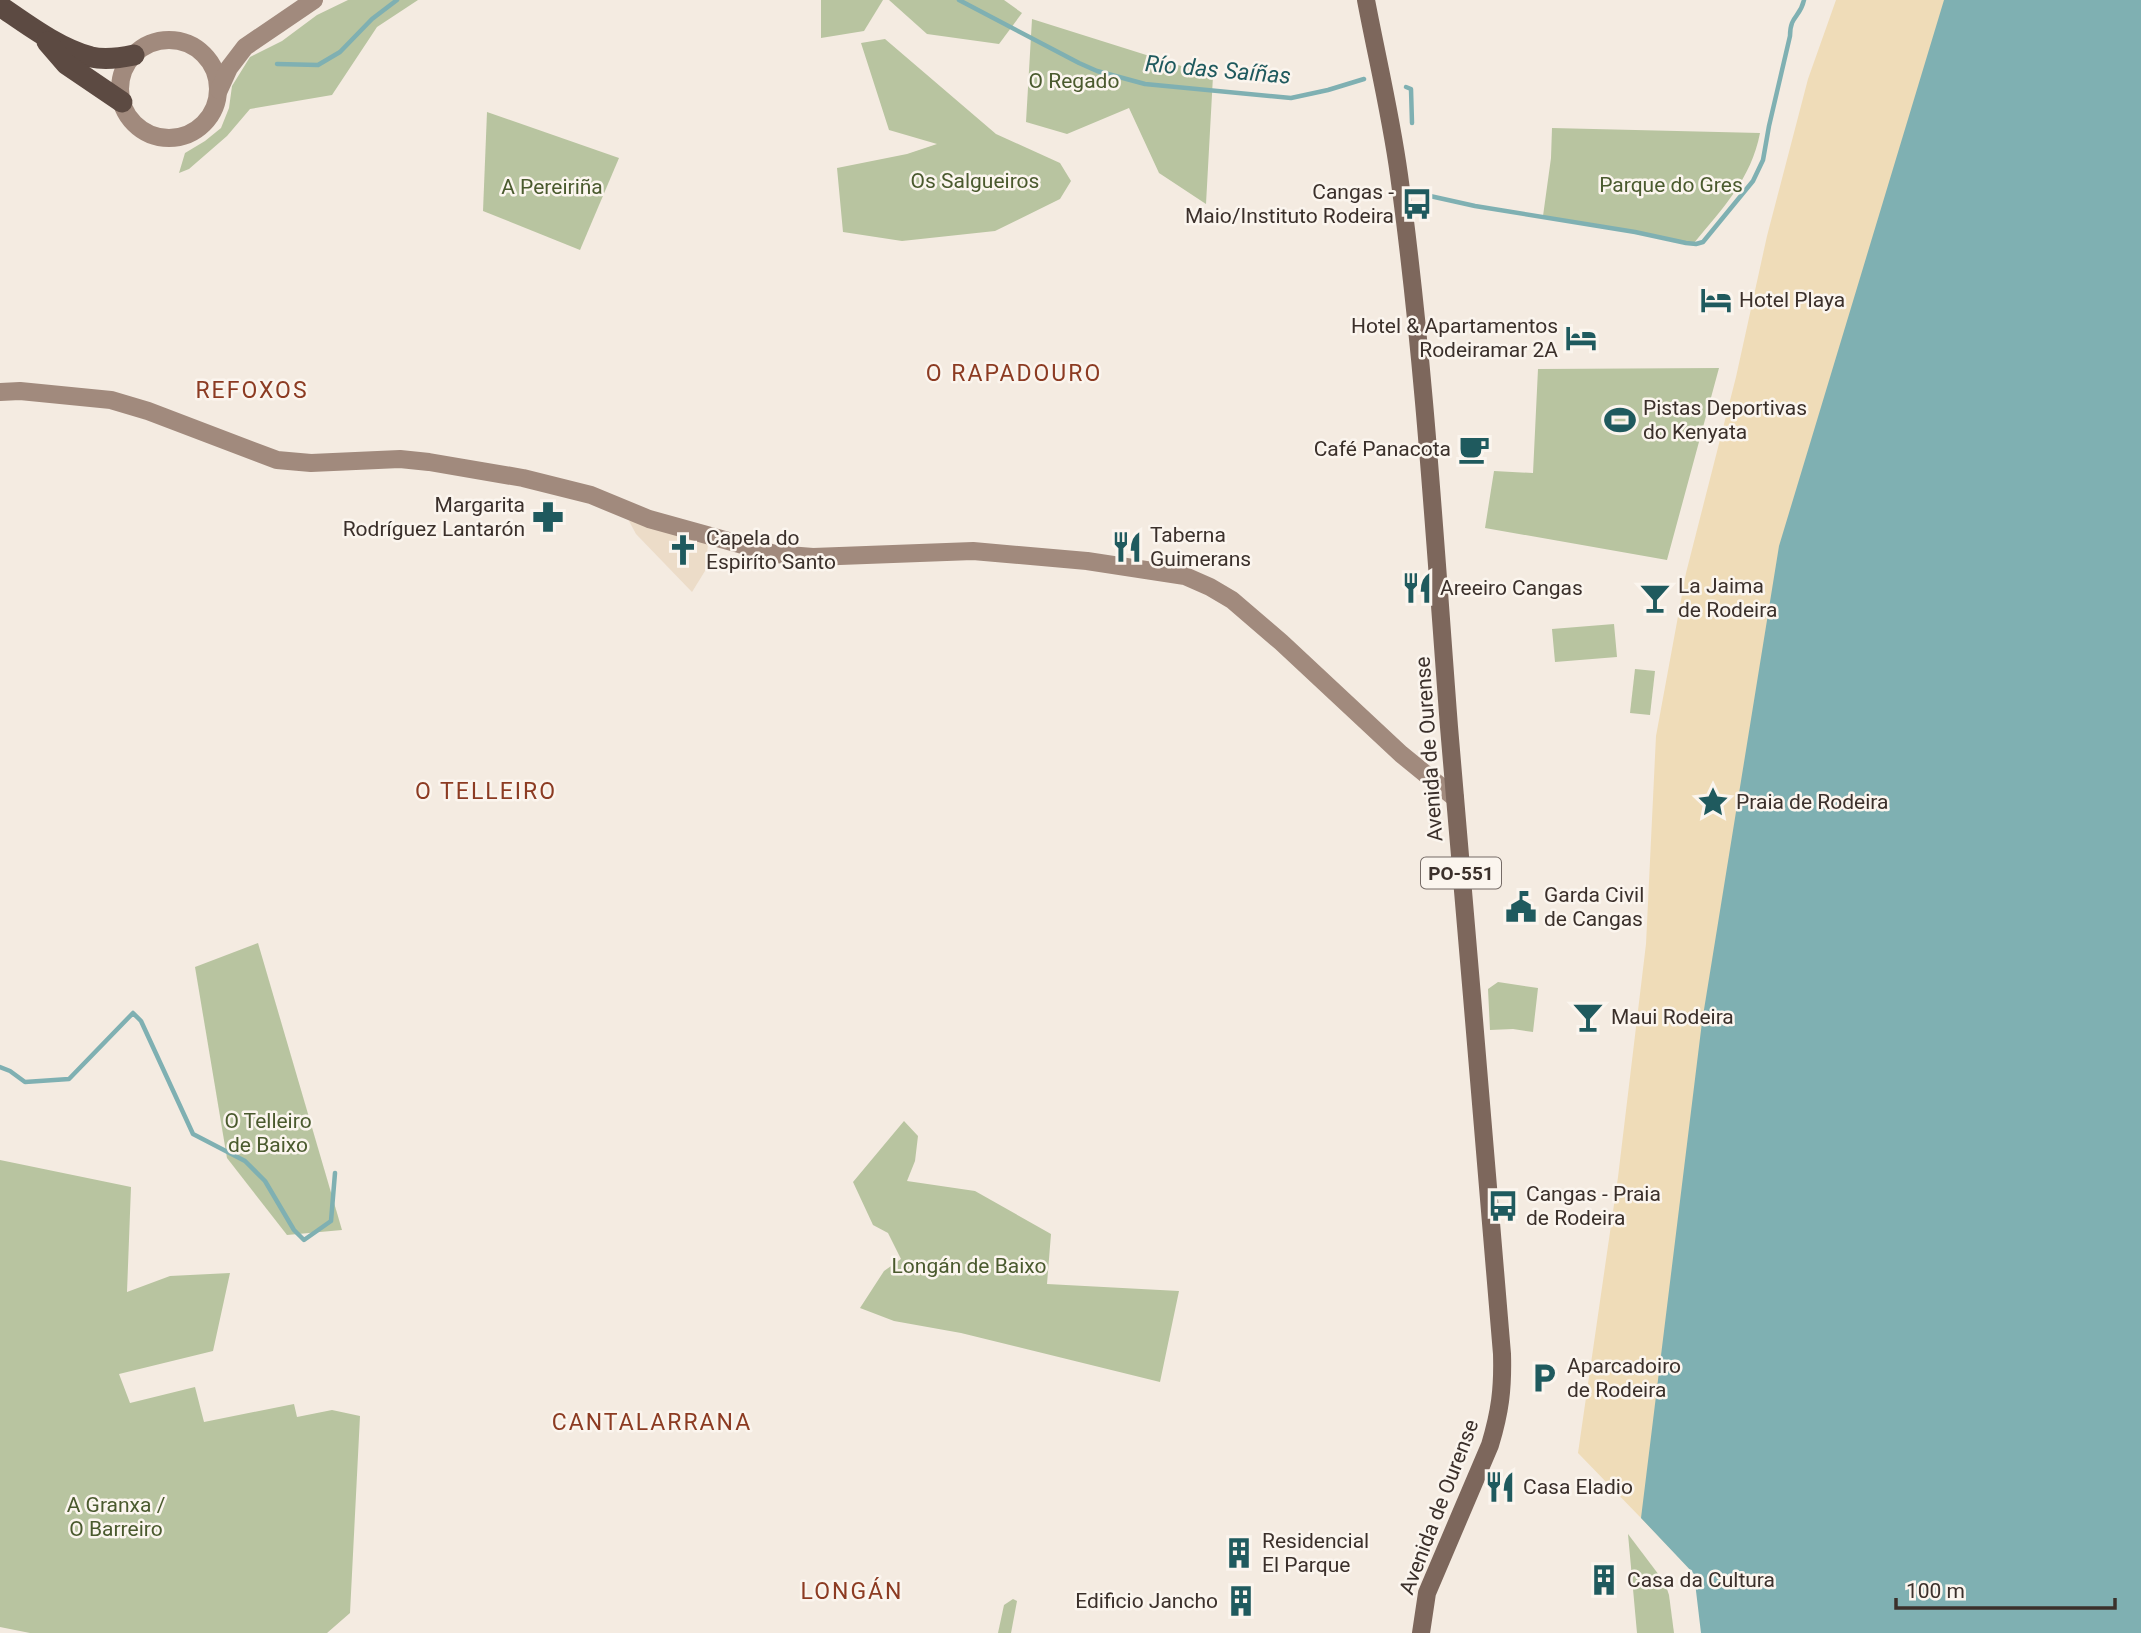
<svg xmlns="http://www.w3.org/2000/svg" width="2141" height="1633" viewBox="0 0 2141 1633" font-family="Roboto,sans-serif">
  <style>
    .green { fill: #b8c4a0 }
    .sand { fill: #efdcb8 }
    .plaza { fill: #ecdcc8 }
    .water { fill: #7fb0b2 }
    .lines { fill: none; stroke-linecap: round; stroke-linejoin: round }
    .stream { stroke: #7fb0b2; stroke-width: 4.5 }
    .secondary { stroke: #a18a7d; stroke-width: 18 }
    .primary { stroke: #7d675c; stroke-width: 18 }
    .highway { stroke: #5c4a42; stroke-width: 21 }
    .labels { text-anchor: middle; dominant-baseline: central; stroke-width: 5; stroke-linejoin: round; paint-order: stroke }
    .shield { fill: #fbf5ee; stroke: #756b66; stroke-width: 2 }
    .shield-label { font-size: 19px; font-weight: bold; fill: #3b302b }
    .park-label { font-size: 21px; fill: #4a5a2e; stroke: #fbf5ee }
    .poi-label { font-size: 21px; fill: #3b302b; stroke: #fbf5ee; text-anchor: start }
    .street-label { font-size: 21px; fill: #3b302b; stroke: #fbf5ee }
    .water-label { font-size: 23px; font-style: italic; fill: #1f5a5e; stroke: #fbf5ee }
    .neighbourhood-label { font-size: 23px; letter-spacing: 2px; fill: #8c3b22; stroke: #fbf5ee }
  </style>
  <rect width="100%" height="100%" fill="#f4ebe1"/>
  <g class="green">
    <polygon points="348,0 418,0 377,27 332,95 250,109 227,136 189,169 179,173 185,153 205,141 221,128 229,108 232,86 250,57 282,41 317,15"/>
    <polygon points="821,0 883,0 864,31 821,38"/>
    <polygon points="889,0 1004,0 1022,13 999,44 927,34"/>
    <polygon points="1032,19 1213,76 1206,204 1159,173 1129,108 1067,134 1026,122"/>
    <polygon points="885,39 996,134 1060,163 1071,181 1060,199 995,231 902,241 843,232 837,168 907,154 937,144 889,130 861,43"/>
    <polygon points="487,112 619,158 580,250 483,211"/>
    <path d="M1552 128 1760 133C1751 179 1723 208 1694 243L1543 216 1551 158Z"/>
    <polygon points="1719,368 1667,560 1485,528 1494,471 1533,473 1538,369"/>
    <polygon points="1614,624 1617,657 1555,662 1552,629"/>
    <polygon points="1635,669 1655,671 1650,715 1630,713"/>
    <polygon points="258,943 342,1230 287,1235 227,1158 195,967"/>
    <polygon points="1498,982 1538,988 1533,1032 1513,1029 1490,1030 1488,989"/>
    <polygon points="904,1121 918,1136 915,1161 907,1181 975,1191 1051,1234 1047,1284 1179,1291 1160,1382 961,1333 894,1321 860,1308 884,1271 901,1259 888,1233 873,1225 853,1182"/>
    <polygon points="0,1160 131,1187 127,1292 170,1276 230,1273 213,1351 119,1374 130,1403 195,1387 204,1422 294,1404 297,1417 332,1410 360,1416 350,1613 327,1633 30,1633 0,1627"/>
    <polygon points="1628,1534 1665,1583 1669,1595 1674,1633 1637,1633"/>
    <polygon points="1013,1599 1017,1601 1011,1633 998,1633 1004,1605"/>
  </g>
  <polygon class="sand" points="1836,0 1980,0 1672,1550 1578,1453 1618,1177 1646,944 1656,736 1686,573 1736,377 1767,236 1808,79"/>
  <polygon class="plaza" points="649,519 709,536 705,571 692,592 636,534 629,521"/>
  <polygon class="water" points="1944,0 2141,0 2141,1633 1701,1633 1694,1574 1641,1518 1702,1022 1779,546"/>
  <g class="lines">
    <g class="stream">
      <polyline points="959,0 1079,63 1097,71 1145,84 1291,98 1328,90 1364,79"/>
      <polyline points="277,64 318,65 340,52 372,19 397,0"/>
      <polyline points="1406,87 1411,89 1412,123"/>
      <path d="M1421 194 1475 206 1635 232 1686 243 1696 244 1703 242 1753 181 1763 160 1769 126 1790 36C1790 15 1800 18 1804 0"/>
      <polyline points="0,1067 10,1071 25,1082 69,1079 133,1013 141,1021 193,1134 245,1161 265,1181 294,1230 304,1240 331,1221 335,1173"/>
    </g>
    <g class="secondary">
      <circle cx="169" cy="89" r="49"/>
      <polyline points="219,90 229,68 245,47 314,0"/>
      <polyline points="0,392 20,391 111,400 148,411 277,460 311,463 400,459 429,462 523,478 591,495 649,519 775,554 813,557 973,551 1087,561 1185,576 1210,587 1232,600 1281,642 1401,754 1455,798"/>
    </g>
    <path class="primary" d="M1366 0C1377 58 1391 116 1399 175 1424 358 1435 543 1449 727 1466 936 1486 1145 1502 1354 1503 1389 1500 1412 1490 1445L1427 1593 1421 1633"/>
    <g class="highway">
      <path d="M0 6C28 25 58 48 91 57 105 60 120 58 134 55"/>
      <polyline points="47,42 66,64 122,102"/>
    </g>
  </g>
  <defs>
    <symbol id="bus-bare" viewBox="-9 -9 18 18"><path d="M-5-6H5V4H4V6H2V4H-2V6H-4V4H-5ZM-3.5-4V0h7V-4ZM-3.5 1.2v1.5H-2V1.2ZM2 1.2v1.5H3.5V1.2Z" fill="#1f5a5e" stroke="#fbf5ee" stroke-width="2.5" paint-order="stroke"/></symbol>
    <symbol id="hotel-bare" viewBox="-9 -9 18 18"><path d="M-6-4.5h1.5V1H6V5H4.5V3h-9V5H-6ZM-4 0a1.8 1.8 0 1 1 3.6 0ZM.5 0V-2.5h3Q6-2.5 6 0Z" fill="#1f5a5e" stroke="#fbf5ee" stroke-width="2.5" paint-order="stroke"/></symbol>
    <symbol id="stadium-bare" viewBox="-9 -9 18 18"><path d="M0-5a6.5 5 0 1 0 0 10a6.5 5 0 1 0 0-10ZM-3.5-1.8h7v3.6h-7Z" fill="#1f5a5e" stroke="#fbf5ee" stroke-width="2.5" paint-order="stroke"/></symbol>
    <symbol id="cafe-bare" viewBox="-9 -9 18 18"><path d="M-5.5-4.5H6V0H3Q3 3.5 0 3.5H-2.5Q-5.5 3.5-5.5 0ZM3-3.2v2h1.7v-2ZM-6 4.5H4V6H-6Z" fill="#1f5a5e" stroke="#fbf5ee" stroke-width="2.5" paint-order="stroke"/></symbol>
    <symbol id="pharmacy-bare" viewBox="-9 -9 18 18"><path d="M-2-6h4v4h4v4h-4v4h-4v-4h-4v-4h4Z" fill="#1f5a5e" stroke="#fbf5ee" stroke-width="2.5" paint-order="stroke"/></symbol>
    <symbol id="restaurant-bare" viewBox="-9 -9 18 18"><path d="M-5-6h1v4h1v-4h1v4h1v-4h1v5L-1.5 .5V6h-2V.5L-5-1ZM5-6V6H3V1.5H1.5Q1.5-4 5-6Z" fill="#1f5a5e" stroke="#fbf5ee" stroke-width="2.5" paint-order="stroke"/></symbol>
    <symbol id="church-bare" viewBox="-9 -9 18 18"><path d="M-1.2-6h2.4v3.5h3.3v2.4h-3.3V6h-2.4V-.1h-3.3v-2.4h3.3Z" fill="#1f5a5e" stroke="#fbf5ee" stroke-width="2.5" paint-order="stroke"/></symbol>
    <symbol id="bar-bare" viewBox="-9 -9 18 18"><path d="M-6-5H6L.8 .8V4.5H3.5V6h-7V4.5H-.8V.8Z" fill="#1f5a5e" stroke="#fbf5ee" stroke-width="2.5" paint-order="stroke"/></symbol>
    <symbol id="sight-bare" viewBox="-9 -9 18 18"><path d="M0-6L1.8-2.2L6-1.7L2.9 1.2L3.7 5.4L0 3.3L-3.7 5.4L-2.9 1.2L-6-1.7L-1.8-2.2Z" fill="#1f5a5e" stroke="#fbf5ee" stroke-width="2.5" paint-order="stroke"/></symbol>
    <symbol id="civic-bare" viewBox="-9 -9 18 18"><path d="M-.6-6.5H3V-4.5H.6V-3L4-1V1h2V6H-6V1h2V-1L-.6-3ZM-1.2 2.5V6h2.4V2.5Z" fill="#1f5a5e" stroke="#fbf5ee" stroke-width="2.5" paint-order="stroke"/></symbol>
    <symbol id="parking-bare" viewBox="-9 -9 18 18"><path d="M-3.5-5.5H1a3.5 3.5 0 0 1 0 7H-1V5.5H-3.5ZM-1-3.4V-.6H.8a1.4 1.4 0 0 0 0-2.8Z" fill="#1f5a5e" stroke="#fbf5ee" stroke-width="2.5" paint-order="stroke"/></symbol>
    <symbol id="building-bare" viewBox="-9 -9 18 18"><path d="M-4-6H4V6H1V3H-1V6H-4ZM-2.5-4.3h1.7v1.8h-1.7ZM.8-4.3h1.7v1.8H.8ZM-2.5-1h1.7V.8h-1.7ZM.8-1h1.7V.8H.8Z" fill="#1f5a5e" stroke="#fbf5ee" stroke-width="2.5" paint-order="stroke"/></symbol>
  </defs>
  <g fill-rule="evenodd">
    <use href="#bus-bare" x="1395" y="182" width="44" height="44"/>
    <use href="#hotel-bare" x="1694" y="278" width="44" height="44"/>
    <use href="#hotel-bare" x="1559" y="316" width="44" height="44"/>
    <use href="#stadium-bare" x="1598" y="398" width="44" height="44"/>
    <use href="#cafe-bare" x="1452" y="427" width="44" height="44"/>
    <use href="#pharmacy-bare" x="526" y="495" width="44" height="44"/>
    <use href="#restaurant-bare" x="1105" y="525" width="44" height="44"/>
    <use href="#church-bare" x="661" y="528" width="44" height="44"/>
    <use href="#restaurant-bare" x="1395" y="566" width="44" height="44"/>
    <use href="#bar-bare" x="1633" y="576" width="44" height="44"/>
    <use href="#sight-bare" x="1691" y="780" width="44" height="44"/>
    <use href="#civic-bare" x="1499" y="885" width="44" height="44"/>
    <use href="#bar-bare" x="1566" y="995" width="44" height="44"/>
    <use href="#bus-bare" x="1481" y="1184" width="44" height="44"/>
    <use href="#parking-bare" x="1522" y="1356" width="44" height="44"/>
    <use href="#restaurant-bare" x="1478" y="1465" width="44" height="44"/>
    <use href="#building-bare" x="1217" y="1531" width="44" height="44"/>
    <use href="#building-bare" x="1582" y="1558" width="44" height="44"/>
    <use href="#building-bare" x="1219" y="1579" width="44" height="44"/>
  </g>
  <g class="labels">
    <rect class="shield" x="1421" y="857.5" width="80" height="31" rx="5"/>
    <g class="shield-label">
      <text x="1461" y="873">PO-551</text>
    </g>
    <g class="park-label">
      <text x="1074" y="81">O Regado</text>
      <text x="975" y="181">Os Salgueiros</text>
      <text x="1671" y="185">Parque do Gres</text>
      <text x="552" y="187">A Pereiriña</text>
      <text x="268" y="1121">O Telleiro<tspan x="268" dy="24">de Baixo</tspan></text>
      <text x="969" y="1266">Longán de Baixo</text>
      <text x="116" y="1505">A Granxa /<tspan x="116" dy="24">O Barreiro</tspan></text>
    </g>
    <g class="poi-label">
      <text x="1394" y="192" text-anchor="end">Cangas -<tspan x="1394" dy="24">Maio/Instituto Rodeira</tspan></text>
      <text x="1739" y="300">Hotel Playa</text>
      <text x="1558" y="326" text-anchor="end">Hotel &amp; Apartamentos<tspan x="1558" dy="24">Rodeiramar 2A</tspan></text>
      <text x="1643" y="408">Pistas Deportivas<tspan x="1643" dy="24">do Kenyata</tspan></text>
      <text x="1451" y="449" text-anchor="end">Café Panacota</text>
      <text x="525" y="505" text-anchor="end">Margarita<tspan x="525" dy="24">Rodríguez Lantarón</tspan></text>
      <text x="1150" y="535">Taberna<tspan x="1150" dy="24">Guimerans</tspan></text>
      <text x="706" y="538">Capela do<tspan x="706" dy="24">Espiríto Santo</tspan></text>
      <text x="1678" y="586">La Jaima<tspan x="1678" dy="24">de Rodeira</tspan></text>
      <text x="1440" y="588">Areeiro Cangas</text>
      <text x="1736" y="802">Praia de Rodeira</text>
      <text x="1544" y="895">Garda Civil<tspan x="1544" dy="24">de Cangas</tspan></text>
      <text x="1611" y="1017">Maui Rodeira</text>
      <text x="1526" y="1194">Cangas - Praia<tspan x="1526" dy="24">de Rodeira</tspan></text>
      <text x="1567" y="1366">Aparcadoiro<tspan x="1567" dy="24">de Rodeira</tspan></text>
      <text x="1523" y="1487">Casa Eladio</text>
      <text x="1262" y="1541">Residencial<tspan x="1262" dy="24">El Parque</tspan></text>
      <text x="1627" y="1580">Casa da Cultura</text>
      <text x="1218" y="1601" text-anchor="end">Edificio Jancho</text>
    </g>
    <g class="street-label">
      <text transform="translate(1429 749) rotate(-94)">Avenida de Ourense</text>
      <text transform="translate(1439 1507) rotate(-69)">Avenida de Ourense</text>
    </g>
    <g class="water-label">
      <text transform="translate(1218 70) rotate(5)">Río das Saíñas</text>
    </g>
    <g class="neighbourhood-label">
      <text x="1014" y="373">O RAPADOURO</text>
      <text x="252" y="390">REFOXOS</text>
      <text x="486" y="791">O TELLEIRO</text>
      <text x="652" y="1422">CANTALARRANA</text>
      <text x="852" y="1591">LONGÁN</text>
    </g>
  </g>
  <path d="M1896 1598v10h219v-10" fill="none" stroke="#3b302b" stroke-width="3.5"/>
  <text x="1906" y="1598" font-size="21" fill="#3b302b" stroke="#fbf5ee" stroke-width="5" paint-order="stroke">100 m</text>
</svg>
